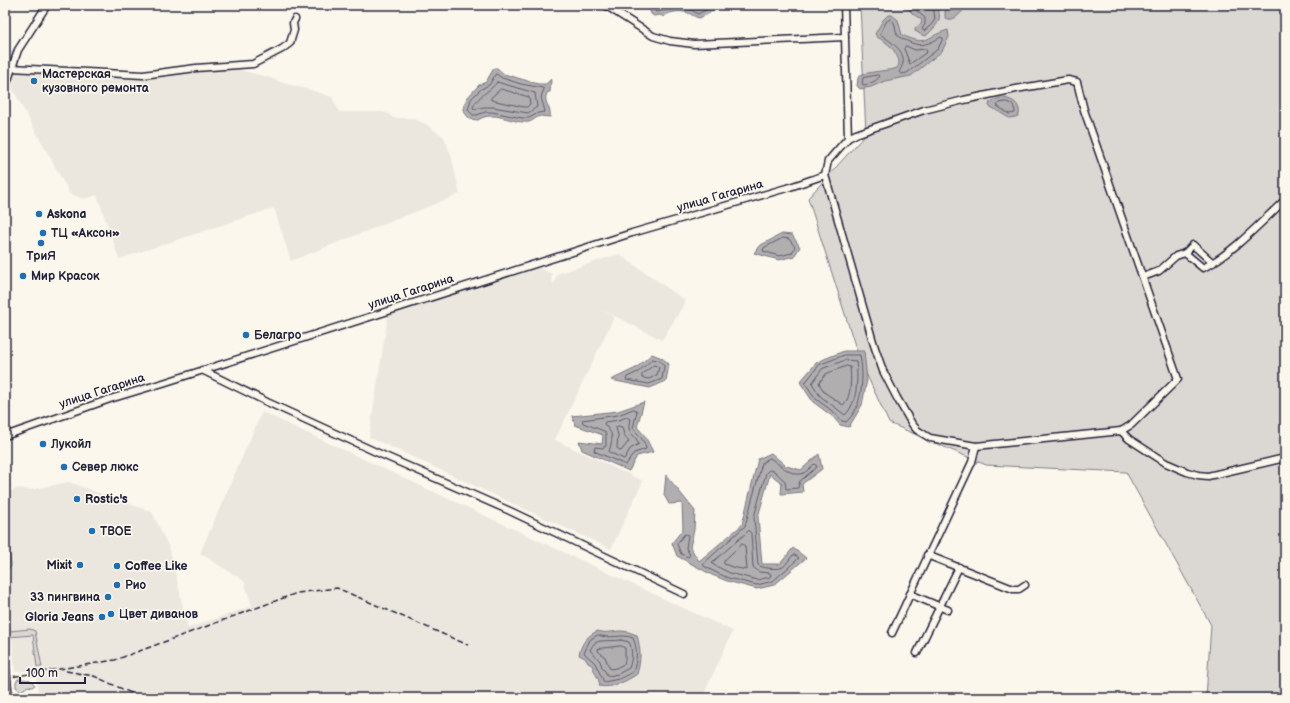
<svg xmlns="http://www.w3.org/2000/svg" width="1290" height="703" viewBox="0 0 1290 703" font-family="'Balsamiq Sans',sans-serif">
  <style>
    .built { fill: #ebe7df }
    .green { fill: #dbd8d3; stroke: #7e7d87 }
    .water { fill: #b1aeb0; stroke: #787681 }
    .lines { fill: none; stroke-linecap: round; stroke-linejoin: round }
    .shore { stroke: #5b5a6a; stroke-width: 1 }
    .minor-casing { stroke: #22223b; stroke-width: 9 }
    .major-casing { stroke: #22223b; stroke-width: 11 }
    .minor { stroke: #fbf7ec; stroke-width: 6 }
    .major { stroke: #fbf7ec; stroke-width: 8 }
    .rail { stroke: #22223b; stroke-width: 1.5; stroke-dasharray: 6 3; stroke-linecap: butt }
    .poi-dot { fill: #1f6fb2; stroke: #fbf7ec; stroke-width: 1.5 }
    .labels { text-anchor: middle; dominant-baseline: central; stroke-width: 3.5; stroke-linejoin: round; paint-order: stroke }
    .poi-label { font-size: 12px; font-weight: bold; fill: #22223b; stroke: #fbf7ec; text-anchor: start }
    .street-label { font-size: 12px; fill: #22223b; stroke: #fbf7ec }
  </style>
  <rect width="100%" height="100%" fill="#fbf7ec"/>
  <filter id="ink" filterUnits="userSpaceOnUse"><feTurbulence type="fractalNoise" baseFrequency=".025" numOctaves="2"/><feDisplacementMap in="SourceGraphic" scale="8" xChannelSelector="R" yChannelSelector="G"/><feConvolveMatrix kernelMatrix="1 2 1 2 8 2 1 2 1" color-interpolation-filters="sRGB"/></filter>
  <g filter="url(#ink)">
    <g class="built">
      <polygon points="227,67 268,77 283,83 311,90 332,97 339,112 383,112 389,114 393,118 412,118 426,124 444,137 451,155 460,194 291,261 274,208 119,259 97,195 84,199 70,194 12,88 14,68 155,78"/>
      <polygon points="619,254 686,301 662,340 602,310 614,317 555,440 643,481 611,549 369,437 388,315 538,267 552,274 551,279 554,284 557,274"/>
      <polygon points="262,412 733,631 702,698 25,698 38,694 35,670 15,672 5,566 5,494 18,488 29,490 69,482 152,512 170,550 188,628 252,606 244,581 200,553"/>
    </g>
    <g class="green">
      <polygon points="860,5 1285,5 1285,698 1206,697 1211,625 1126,472 986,465 889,423 859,358 808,198 866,134"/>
      <polygon points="5,515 11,566 10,568 7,567 5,547"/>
      <polygon points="8,622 10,631 30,629 35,631 42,667 37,667 33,635 8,637"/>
      <polygon points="18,679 22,679 28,680 29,679 35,685 32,687 28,686 21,691 16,687 16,682"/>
    </g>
    <g class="water">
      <path d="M648 5H721L708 14 699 18C694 17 689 12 684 12 678 11 667 12 664 17L660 15 654 16 651 14Z"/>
      <path d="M905 5H936C944 20 937 25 926 36L922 35 915 31V28L921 24 922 20 913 14Z"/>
      <path d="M949 5H967C962 12 954 23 945 18V11Z"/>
      <path d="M888 15H892L898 20 902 35C929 47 924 37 948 30L949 37 942 51 911 76 885 81 871 87 860 89 857 86 858 78 860 75C867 72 894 70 897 68 900 64 899 59 897 56 892 46 886 42 877 37L875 34 883 20Z"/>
      <path d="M494 68H497L504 74 538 84H546L551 79 550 92H548C541 101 552 107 550 117 547 117 543 116 540 116 536 117 533 121 529 122 512 124 494 109 478 120L470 119 464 112V105L467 98 479 85 486 82Z"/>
      <path d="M1000 98C1011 98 1021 103 1019 115L1016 117 1009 118 989 106 990 102Z"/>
      <polygon points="782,234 792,235 800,247 793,258 790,257 779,260 754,253 759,246"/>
      <polygon points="844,351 864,351 867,380 862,405 849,427 840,425 832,416 813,402 800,382 817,362"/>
      <polygon points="652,354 662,358 669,364 666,381 650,388 611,380 636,368"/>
      <polygon points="644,402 637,427 645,436 653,452 637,456 629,471 582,450 579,441 602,444 603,435 575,425 572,416 618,411"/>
      <polygon points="771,453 786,466 801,470 819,454 822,469 802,484 803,492 781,494 782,483 770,474 758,517 762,564 780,564 793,548 806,558 774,585 757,589 727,581 712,575 677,556 672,543 683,529 682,503 669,504 664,495 666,475 695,511 694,530 690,547 699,561 742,525 758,459"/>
      <path d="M598 631C606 634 613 631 621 631 627 631 631 633 637 635 641 650 641 660 637 674 627 681 611 689 599 686L600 685C599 678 594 672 592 665L588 663 585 658 579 655C581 644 587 635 598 631Z"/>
    </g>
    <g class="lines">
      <g class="shore">
        <path d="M652 5 656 12C661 11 681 6 687 8 691 9 694 12 698 14L715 5"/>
        <polyline points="910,5 925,18 925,24 922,29 924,31 932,24 935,19 933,5"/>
        <path d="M891 19C896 23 895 29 897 34 899 38 903 39 907 41 921 48 928 44 941 37L943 38 938 49 907 73 901 74 899 72C900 70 902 67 903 63 905 49 889 41 880 34L886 22Z"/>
        <polygon points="906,46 915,50 926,49 927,52 910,64 904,49"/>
        <path d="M496 74 502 78 521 84 543 88 544 90C538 99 544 103 545 112L538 113 529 118H522L492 112H485L477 115H473L468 110 471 99 481 89 489 85Z"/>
        <path d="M878 75 880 76C877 81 869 84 864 85L862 84 863 78Z"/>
        <path d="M497 82 535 93 537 107 528 113 493 107H485L474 109 473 107C478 95 490 92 497 82Z"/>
        <polygon points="501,89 529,97 530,104 527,107 524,107 491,100 491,98"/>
        <polygon points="1007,102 1013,105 1015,111 1015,113 1009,114 997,106 999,103"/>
        <polygon points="783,238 789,239 795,247 792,253 779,256 763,251 764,248"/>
        <path d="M845 355H860C864 376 863 408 846 422L842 421 835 413 816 399 805 383 819 365Z"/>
        <polygon points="653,359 660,361 664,366 662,379 649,384 626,380 627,377 638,372"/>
        <path d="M846 360 856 361C858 377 858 403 845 415L820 396 812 383 822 369Z"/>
        <polygon points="654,365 659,367 657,375 649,379 642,378 642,375"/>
        <path d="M847 366 850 367C851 377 852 398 843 405L824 392 819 383 826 374Z"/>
        <path d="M634 409 637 411 633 428C638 435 645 440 646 449L634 453 626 465 594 451 595 447 602 448 606 446V434L604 431 583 423 582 420 618 415Z"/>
        <path d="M627 417 630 419C626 435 634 432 639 444L630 449 625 458 624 459 609 452C613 437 614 435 604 424L605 422 619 420Z"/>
        <polygon points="618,426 622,427 624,435 629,441 621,451 617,448 618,435 616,428"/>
        <path d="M770 458C778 463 791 476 801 474 806 473 811 467 814 464L816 465 817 467 800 481 798 488 786 489 785 481 774 471 769 470 766 473 754 517 758 565C761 568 778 570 783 567 787 564 790 558 793 555H795L799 558 773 581 757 585 728 578 713 571 704 566 703 564 745 526 762 463Z"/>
        <polygon points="749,531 751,533 753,567 759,572 770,573 771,575 770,577 757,580 730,573 712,564 713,562"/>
        <polygon points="685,534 688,535 686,548 690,555 688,557 681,554 677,544"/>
        <polygon points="742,544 745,546 747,570 732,567 724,564 724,561"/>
        <path d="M598 635C610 640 622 633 633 638 638 649 637 661 633 672L619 679 604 682 595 663 584 653 590 640Z"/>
        <path d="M621 640 629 642C633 649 632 660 629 668L618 674 608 676 602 667 600 661 590 650C592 647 593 643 597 642 600 640 615 641 621 640Z"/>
        <polygon points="621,646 625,648 625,660 624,664 616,668 610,669 605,657 598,651 598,649"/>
      </g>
      <defs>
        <g id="minor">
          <polyline points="605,5 653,36 670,41 694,44 845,37"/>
          <polyline points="844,5 848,138 828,161 825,175 874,345 883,371 897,398 912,424 917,430 930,438 976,446 1121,431 1129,439 1166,463 1187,472 1198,475 1208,476 1285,458"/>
          <polyline points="11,68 143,75 196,68 253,64 282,49 290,43 294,30 293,23 295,19"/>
          <polyline points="5,83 7,83 18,50 47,5"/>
          <polyline points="848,138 856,134 924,110 964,100 1016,89 1068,80 1077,82 1084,110 1178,379 1131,425 1121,431"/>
          <polyline points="1185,253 1193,245 1213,263"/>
          <path d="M1143 277 1159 271 1176 256 1185 253 1203 268C1233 253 1260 223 1285 200"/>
          <polyline points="202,370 267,402 376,452 510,511 684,594"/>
          <polyline points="5,436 110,399 163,383 632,233 790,187 825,175"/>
          <polyline points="927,555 1013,589 1019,589 1025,585"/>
          <polyline points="910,594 948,610"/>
          <polyline points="892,633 972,462 976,446"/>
          <polyline points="917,653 959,567"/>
        </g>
        <polyline id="major" points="5,669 8,698"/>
      </defs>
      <use href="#minor" class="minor-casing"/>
      <use href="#major" class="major-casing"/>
      <use href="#minor" class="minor"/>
      <use href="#major" class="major"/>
      <g class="rail">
        <polyline points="66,671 94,676 142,698"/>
        <polyline points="5,678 115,660 297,593 337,588 468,645"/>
      </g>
    </g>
  </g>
  <g class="poi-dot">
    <circle cx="34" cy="81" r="4"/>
    <circle cx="39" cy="214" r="4"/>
    <circle cx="43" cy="233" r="4"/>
    <circle cx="41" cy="243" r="4"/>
    <circle cx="23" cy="276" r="4"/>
    <circle cx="246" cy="335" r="4"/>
    <circle cx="43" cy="444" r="4"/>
    <circle cx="64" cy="467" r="4"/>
    <circle cx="77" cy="499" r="4"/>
    <circle cx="92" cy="531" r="4"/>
    <circle cx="80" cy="565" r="4"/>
    <circle cx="117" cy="566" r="4"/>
    <circle cx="117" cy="585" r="4"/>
    <circle cx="108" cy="597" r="4"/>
    <circle cx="111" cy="614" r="4"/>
    <circle cx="102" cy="617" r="4"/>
  </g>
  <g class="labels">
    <g class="poi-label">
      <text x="42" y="74">Мастерская<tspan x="42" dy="14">кузовного ремонта</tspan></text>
      <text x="47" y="214">Askona</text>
      <text x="51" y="233">ТЦ «Аксон»</text>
      <text x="41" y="256" text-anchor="middle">ТриЯ</text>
      <text x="31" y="276">Мир Красок</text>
      <text x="254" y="335">Белагро</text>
      <text x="51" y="444">Лукойл</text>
      <text x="72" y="467">Север люкс</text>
      <text x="85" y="499">Rostic's</text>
      <text x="100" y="531">ТВОЕ</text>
      <text x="72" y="565" text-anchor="end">Mixit</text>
      <text x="125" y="566">Coffee Like</text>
      <text x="125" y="585">Рио</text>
      <text x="100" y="597" text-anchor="end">33 пингвина</text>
      <text x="119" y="614">Цвет диванов</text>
      <text x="94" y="617" text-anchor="end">Gloria Jeans</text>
    </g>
    <g class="street-label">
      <text transform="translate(720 196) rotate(-16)">улица Гагарина</text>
      <text transform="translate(411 292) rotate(-18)">улица Гагарина</text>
      <text transform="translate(102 391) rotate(-18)">улица Гагарина</text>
    </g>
  </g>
  <rect width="1290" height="703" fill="none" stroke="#fbf7ec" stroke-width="20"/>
  <rect x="10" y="10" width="1270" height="683" fill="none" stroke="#22223b" stroke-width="1.5" filter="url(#ink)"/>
  <path d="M20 677v6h65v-6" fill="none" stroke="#22223b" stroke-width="2"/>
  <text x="26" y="677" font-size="12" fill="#22223b" stroke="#fbf7ec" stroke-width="3" paint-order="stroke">100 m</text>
</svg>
